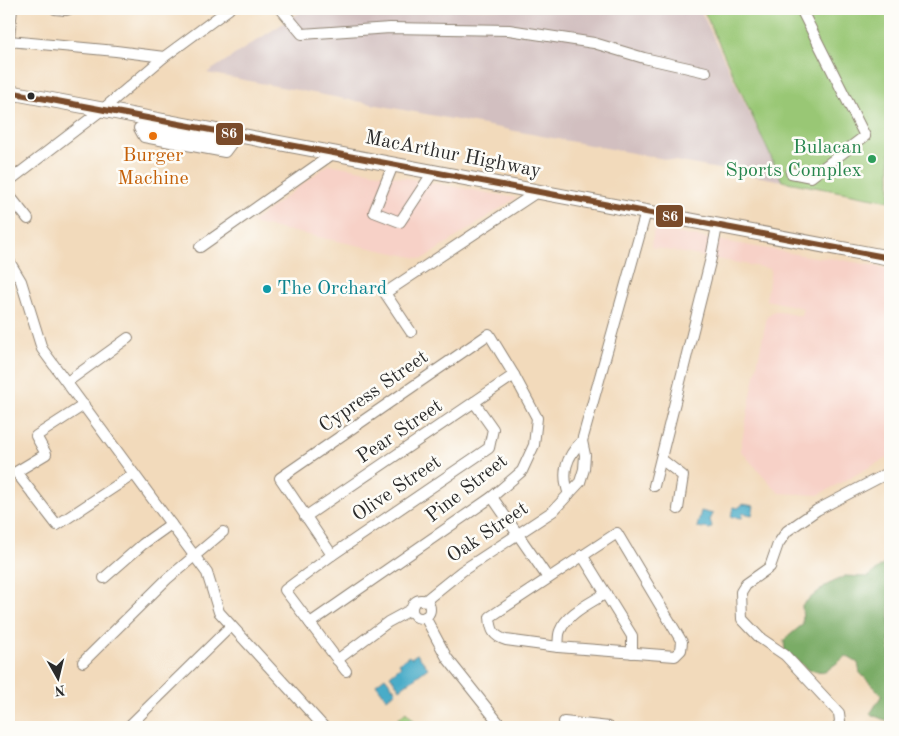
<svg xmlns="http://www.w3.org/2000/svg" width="899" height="736" viewBox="0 0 899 736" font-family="'Old Standard TT',serif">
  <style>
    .built { fill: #f7d1c7 }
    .industrial { fill: #d2bfc0 }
    .green { fill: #99c775; stroke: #627950 }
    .forest { fill: #7aac66; stroke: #526c48 }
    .water { fill: #49acc8; stroke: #3a6c7a }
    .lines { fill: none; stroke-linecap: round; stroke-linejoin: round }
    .minor-casing { stroke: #8e8273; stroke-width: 12 }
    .highway-casing { stroke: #8e8273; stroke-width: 16 }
    .minor { stroke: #fff; stroke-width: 10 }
    .highway { stroke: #fff; stroke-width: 14 }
    .bus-1-casing { stroke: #fdfcf7; stroke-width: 10 }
    .bus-1 { stroke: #7a4b2a; stroke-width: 6 }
    .bus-dot { fill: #2b2b2b; stroke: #fdfcf7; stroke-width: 2 }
    .food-dot { fill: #e8710a; stroke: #fdfcf7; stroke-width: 2 }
    .leisure-dot { fill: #2e9e5b; stroke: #fdfcf7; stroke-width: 2 }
    .culture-dot { fill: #0f9aa8; stroke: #fdfcf7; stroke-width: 2 }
    .labels { text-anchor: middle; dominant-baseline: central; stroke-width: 5; stroke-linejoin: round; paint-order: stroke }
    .leisure-label { font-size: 20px; fill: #27864d; stroke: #fdfcf7; text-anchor: end }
    .street-label { font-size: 20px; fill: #2b2b2b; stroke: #fdfcf7 }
    .food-label { font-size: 20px; fill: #c56008; stroke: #fdfcf7 }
    .culture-label { font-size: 20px; fill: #0d838f; stroke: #fdfcf7; text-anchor: start }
    .line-badge { stroke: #fdfcf7; stroke-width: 2 }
    .badge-label { font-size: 14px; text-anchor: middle; font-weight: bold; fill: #fff }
  </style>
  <rect width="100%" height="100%" fill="#fdfcf7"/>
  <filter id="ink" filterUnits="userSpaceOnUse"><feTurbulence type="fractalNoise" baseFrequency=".02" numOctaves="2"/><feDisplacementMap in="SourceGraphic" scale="10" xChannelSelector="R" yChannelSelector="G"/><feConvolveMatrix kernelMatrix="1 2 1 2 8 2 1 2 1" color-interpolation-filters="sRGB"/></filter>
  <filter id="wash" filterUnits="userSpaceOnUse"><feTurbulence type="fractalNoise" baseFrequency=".0096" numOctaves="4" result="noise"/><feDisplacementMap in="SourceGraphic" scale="20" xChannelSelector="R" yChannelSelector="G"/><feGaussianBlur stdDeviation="1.12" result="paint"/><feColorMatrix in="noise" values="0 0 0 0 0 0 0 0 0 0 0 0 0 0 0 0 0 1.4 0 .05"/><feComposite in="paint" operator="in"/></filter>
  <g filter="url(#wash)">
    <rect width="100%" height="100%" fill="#f2dabb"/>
    <g class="built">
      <polygon points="329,164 516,198 423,259 251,223"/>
      <polygon points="654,229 813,257 838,259 890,269 890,458 881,461 818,495 779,493 740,450 767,316 774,311 801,316 803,308 766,300 771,269 651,247"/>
    </g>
    <polygon class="industrial" points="305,9 700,9 782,181 207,73"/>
    <g class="green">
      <polygon points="703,9 890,9 890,201 782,181"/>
      <polygon points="406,712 420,727 389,727"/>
    </g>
    <polygon class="forest" points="890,559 889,709 890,722 870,714 882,695 860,673 858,663 846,656 825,672 808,670 785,651 784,640 803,624 802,605 825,586 845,576 868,577"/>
    <g class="water">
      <polygon points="743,504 754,506 752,515 743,513 742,518 731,517 733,507 738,508"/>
      <polygon points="701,511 713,514 710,520 712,526 710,529 697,527"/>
      <polygon points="417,654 428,668 400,689 390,675 401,666 399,663 409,656 411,658"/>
      <polygon points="385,677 396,691 387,699 376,684"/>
    </g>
  </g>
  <g filter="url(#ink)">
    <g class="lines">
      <defs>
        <g id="minor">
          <polyline points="55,9 66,10 69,9"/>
          <polyline points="281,9 302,34 390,28 509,30 594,43 644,58 706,72"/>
          <polyline points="9,37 12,9"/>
          <polyline points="9,41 116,51 164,57"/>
          <polygon points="139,128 231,144 225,152 144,137"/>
          <polyline points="393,165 374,212 400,222 433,172"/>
          <polyline points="791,173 811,177 865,136 801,9"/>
          <polyline points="9,181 103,109 164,57 229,9"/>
          <polyline points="9,195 28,219"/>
          <polyline points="200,247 334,153"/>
          <polyline points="9,261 21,281 42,349 207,573 219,612 324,727"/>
          <polyline points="411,332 385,293 537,192"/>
          <polyline points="67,382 128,338"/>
          <polyline points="84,405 36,436 46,454 16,472 57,525 134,474"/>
          <polyline points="661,459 683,476 678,509"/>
          <polyline points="654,486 711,258 717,226"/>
          <path d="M569 494C561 473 566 457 582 441L646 212"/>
          <polyline points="492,497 548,578"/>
          <polyline points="305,517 514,375"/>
          <path d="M617 533 682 642 681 650 675 656 558 647 506 640C493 636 491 630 490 617Z"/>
          <polyline points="582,555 632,636 632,653"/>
          <polyline points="104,578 143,544 171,524"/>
          <circle cx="421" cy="609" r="9"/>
          <polyline points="426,600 462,571 553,511 580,482 584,469 585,455 582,441"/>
          <polyline points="425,617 447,658 502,727"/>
          <polyline points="310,623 492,497 522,471 534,445 537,418 514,375 489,334 280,478 332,555"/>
          <path d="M558 647C559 642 558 635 560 631 567 613 591 603 606 593"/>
          <polyline points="337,660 388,622 412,609"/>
          <polyline points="83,662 167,579 223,532"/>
          <polyline points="346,671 285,590 332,555 489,448 493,429 474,402"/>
          <polyline points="564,722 609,727"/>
          <polyline points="128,727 231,626"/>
          <polyline points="838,727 840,721 839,713 785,655 760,638 742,619 741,592 746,584 770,567 778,544 787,531 817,510 890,472"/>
        </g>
        <polyline id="highway" points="9,92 890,258"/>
      </defs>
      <use href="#minor" class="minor-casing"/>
      <use href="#highway" class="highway-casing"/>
      <use href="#minor" class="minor"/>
      <use href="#highway" class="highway"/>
      <defs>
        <polyline id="bus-1" points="9,92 890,258"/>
      </defs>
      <use href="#bus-1" class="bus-1-casing"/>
      <use href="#bus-1" class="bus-1"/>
    </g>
  </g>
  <circle class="bus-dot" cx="31" cy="96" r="4.5"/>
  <circle class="food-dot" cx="153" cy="136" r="5"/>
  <circle class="leisure-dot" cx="872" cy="159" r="5"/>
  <circle class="culture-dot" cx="267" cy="289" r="5"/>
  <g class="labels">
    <g class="leisure-label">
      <text x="862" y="148">Bulacan<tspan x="862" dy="23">Sports Complex</tspan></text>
    </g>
    <g class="street-label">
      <text transform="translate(453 155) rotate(11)">MacArthur Highway</text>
      <text transform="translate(374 392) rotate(-35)">Cypress Street</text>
      <text transform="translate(400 432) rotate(-34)">Pear Street</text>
      <text transform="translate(397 489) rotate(-34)">Olive Street</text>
      <text transform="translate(467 489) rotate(-38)">Pine Street</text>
      <text transform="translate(488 533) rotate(-34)">Oak Street</text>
    </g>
    <g class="food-label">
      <text x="153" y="156">Burger<tspan x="153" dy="23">Machine</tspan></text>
    </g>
    <g class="culture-label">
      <text x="277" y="289">The Orchard</text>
    </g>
  </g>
  <g class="line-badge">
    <rect x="215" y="122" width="29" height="24" rx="5" fill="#7a4b2a"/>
    <rect x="655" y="204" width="29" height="24" rx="5" fill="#7a4b2a"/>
  </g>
  <g class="badge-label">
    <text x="229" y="138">86</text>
    <text x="670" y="221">86</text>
  </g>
  <rect width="899" height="736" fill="none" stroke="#fdfcf7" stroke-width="30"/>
  <g transform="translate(58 678) rotate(172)" stroke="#fdfcf7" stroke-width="4" paint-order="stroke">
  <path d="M0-4L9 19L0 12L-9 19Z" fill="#2b2b2b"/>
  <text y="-8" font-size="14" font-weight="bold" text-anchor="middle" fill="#2b2b2b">N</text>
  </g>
</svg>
